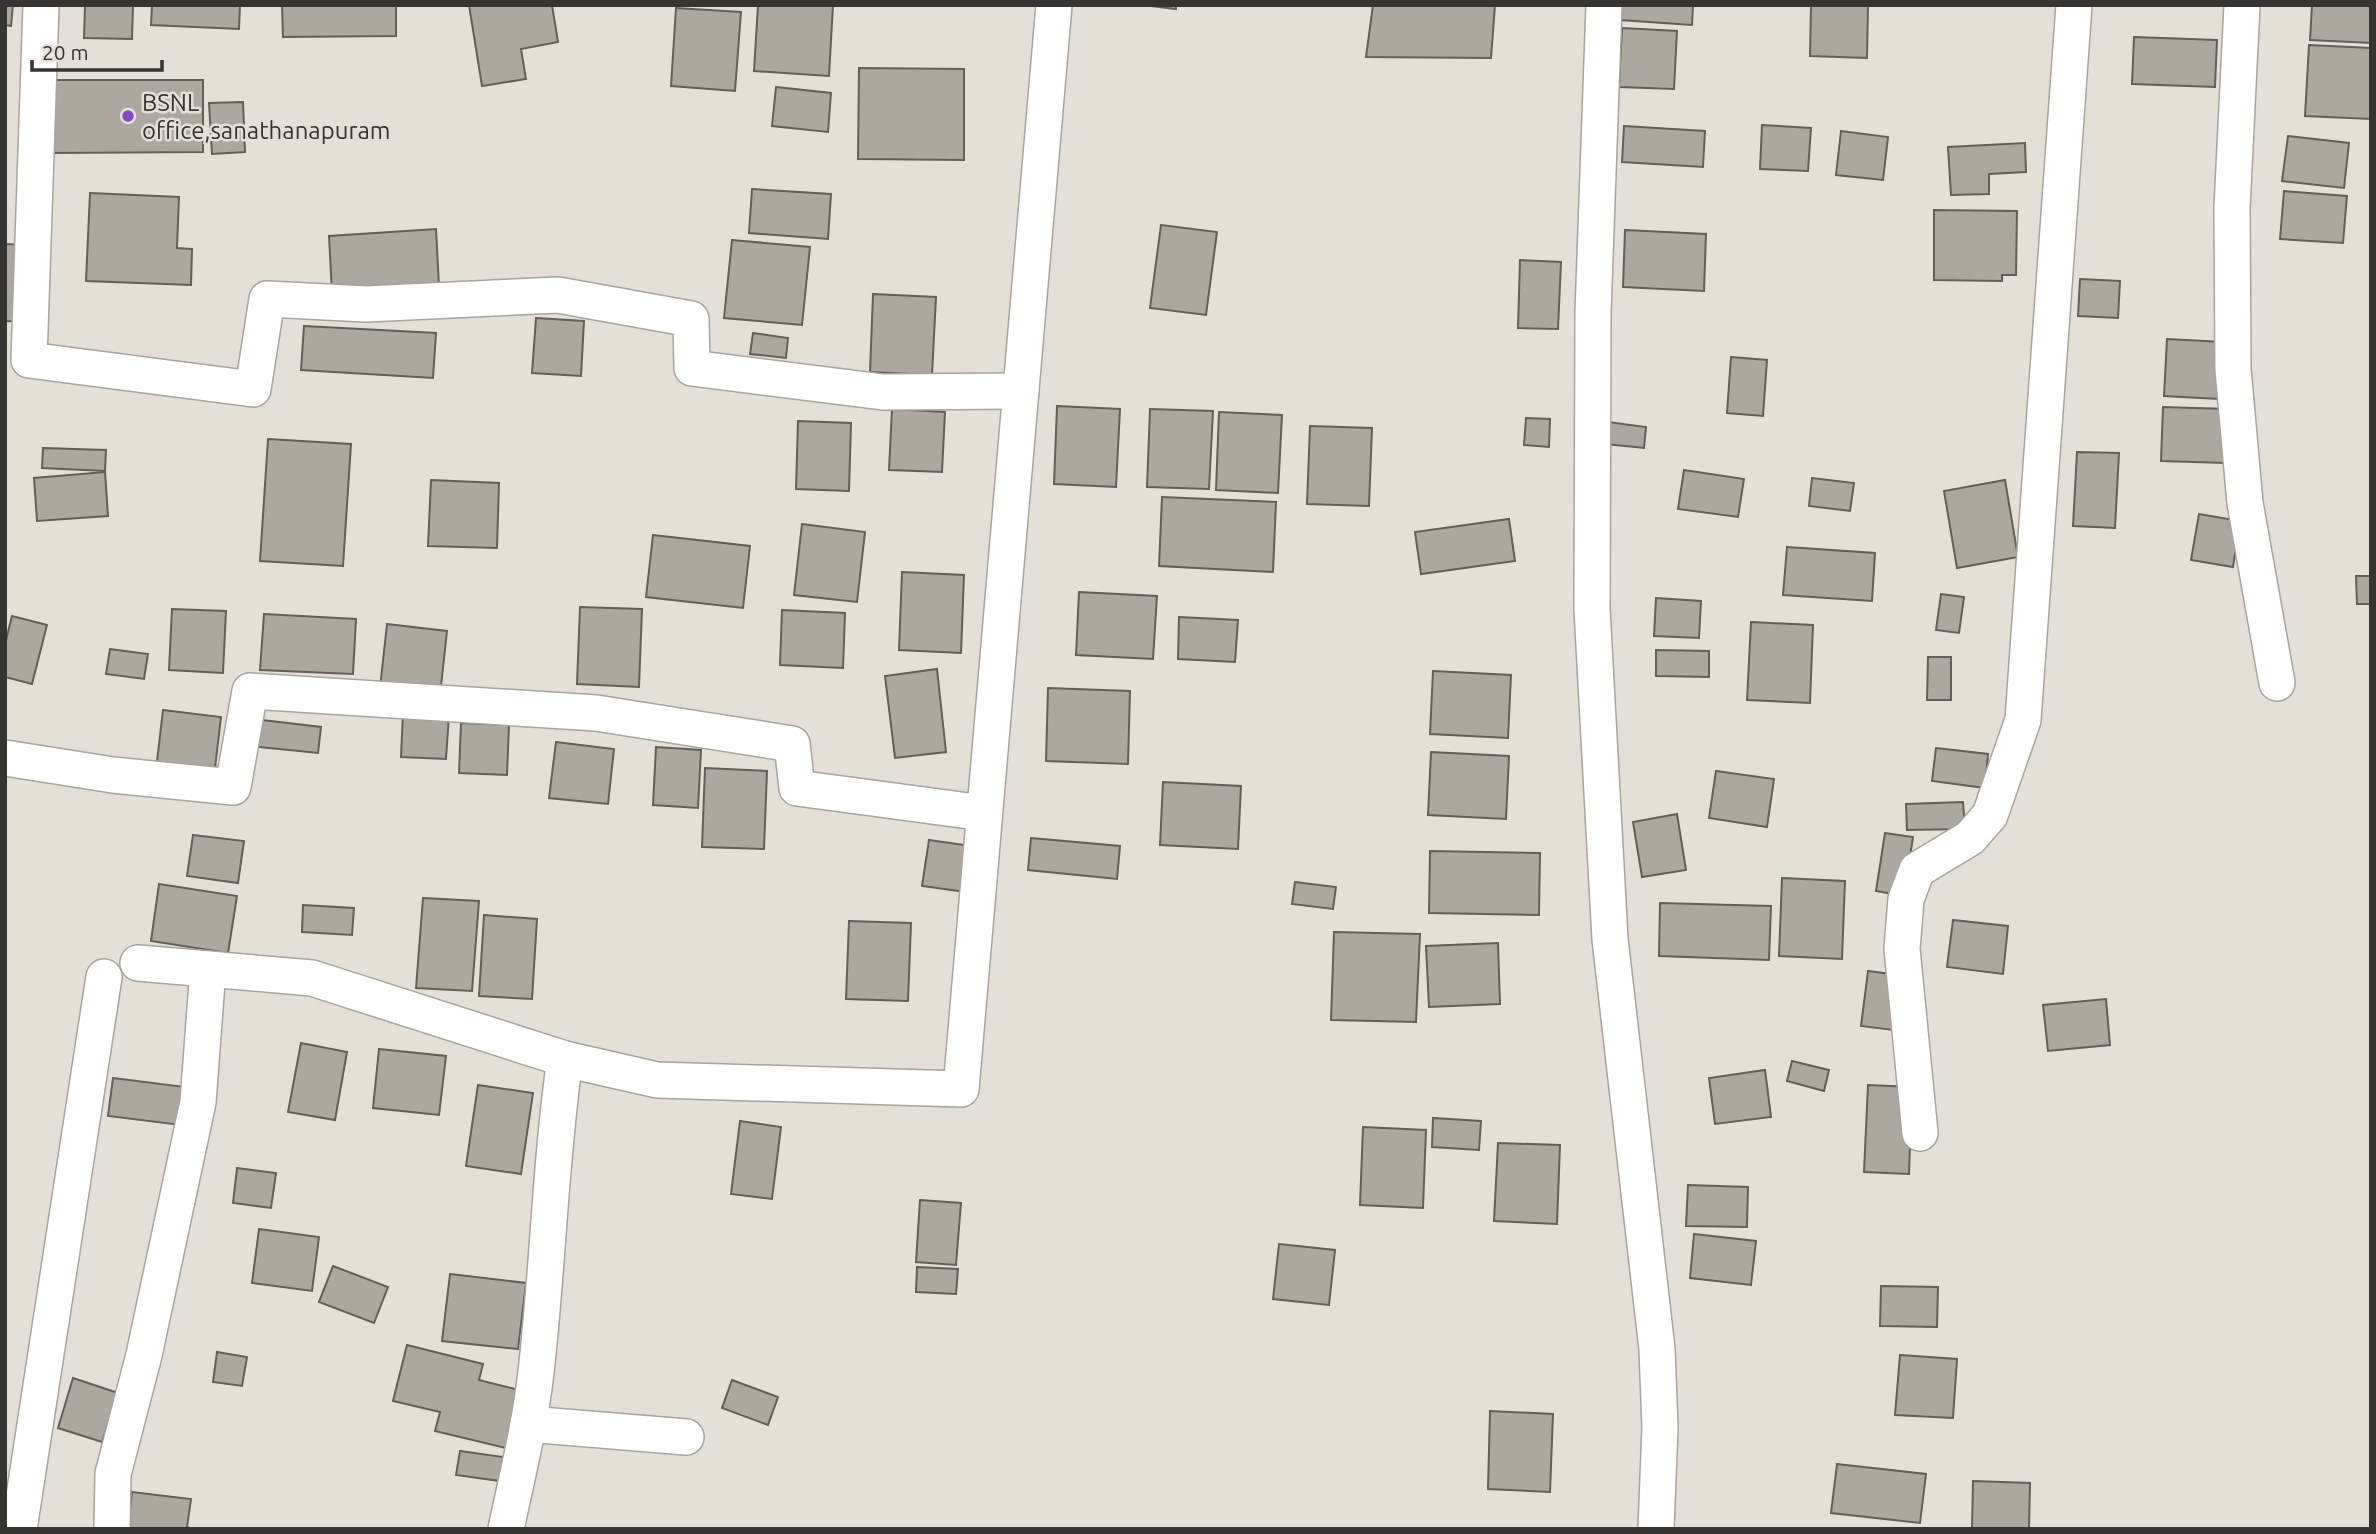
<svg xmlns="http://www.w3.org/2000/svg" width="2376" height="1534" viewBox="0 0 2376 1534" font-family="Ubuntu,sans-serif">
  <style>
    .building { fill: #aca79f; stroke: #645f58; stroke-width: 2 }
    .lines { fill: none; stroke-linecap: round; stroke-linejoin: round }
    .street-casing { stroke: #a9a49c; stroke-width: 38 }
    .street { stroke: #fff; stroke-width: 35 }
    .poi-dot { fill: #7e48bf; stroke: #e5e0d7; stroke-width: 2.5 }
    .labels { text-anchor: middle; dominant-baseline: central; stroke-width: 5; stroke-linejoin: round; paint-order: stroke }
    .poi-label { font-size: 24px; fill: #363431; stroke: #e5e0d7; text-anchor: start }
  </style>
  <rect width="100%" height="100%" fill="#e5e0d7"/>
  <g class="building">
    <polygon points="5,5 13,5 11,26 5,25"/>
    <polygon points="85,5 133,5 132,39 84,38"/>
    <polygon points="152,5 240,5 239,29 151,25"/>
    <polygon points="282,5 396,5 396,36 283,37"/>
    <polygon points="469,5 552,5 558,42 521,49 526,79 482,86"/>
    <polygon points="758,5 833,5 829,76 754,71"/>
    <polygon points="1143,5 1176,5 1176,9"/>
    <polygon points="1373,5 1495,5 1491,58 1366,57"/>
    <polygon points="1621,5 1693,5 1692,25 1620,20"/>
    <polygon points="1811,5 1868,5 1867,58 1810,56"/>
    <polygon points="2312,5 2371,5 2371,43 2310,40"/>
    <polygon points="676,8 741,12 735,91 671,86"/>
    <polygon points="1622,28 1677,31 1674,89 1619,87"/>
    <polygon points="2134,37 2217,40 2215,87 2132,84"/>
    <polygon points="2309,45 2371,48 2371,119 2305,116"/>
    <polygon points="859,68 964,69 964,160 858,159"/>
    <polygon points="53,80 203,80 203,152 53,153"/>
    <polygon points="776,87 831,93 828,132 772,126"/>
    <polygon points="243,102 245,152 212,154 209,103"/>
    <polygon points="1762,125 1811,128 1808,171 1760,169"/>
    <polygon points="1624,126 1705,131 1703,167 1622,162"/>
    <polygon points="1841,131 1888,137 1883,180 1836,175"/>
    <polygon points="2288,136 2349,143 2344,188 2282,181"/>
    <polygon points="2025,143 2026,172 1989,174 1989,194 1951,195 1948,147"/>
    <polygon points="752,189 831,194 828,239 749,233"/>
    <polygon points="2284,191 2347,196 2343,243 2280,239"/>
    <polygon points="90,193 179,197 177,248 192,249 191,285 86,281"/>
    <polygon points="1934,210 2017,211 2016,275 2002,275 2002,281 1934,280"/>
    <polygon points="1161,225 1217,232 1206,315 1150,308"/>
    <polygon points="436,229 439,286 332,293 329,236"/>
    <polygon points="1625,230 1706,234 1704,291 1623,287"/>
    <polygon points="732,240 810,247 802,325 724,318"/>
    <polygon points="5,244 27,245 22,322 5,321"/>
    <polygon points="1520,260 1561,262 1558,329 1518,328"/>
    <polygon points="2080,279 2120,281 2118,318 2078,316"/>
    <polygon points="873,294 936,297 932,375 870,372"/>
    <polygon points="536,318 584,321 581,376 532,373"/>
    <polygon points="304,326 436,333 433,378 301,370"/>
    <polygon points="753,333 788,338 786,358 750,354"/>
    <polygon points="2167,339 2223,342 2219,399 2164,396"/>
    <polygon points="1731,357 1767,360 1763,416 1727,413"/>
    <polygon points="1057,406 1120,409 1116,487 1054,484"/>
    <polygon points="2163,407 2228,409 2226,463 2161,461"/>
    <polygon points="892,409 945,412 942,472 889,470"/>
    <polygon points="1150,409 1213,411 1209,489 1147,487"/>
    <polygon points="1219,412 1282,415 1278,493 1216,490"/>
    <polygon points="1526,418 1550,419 1549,447 1524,445"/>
    <polygon points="798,421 851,423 849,491 796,489"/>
    <polygon points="1608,422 1646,427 1644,448 1606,444"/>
    <polygon points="1310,426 1372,428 1369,506 1307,504"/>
    <polygon points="268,439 351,444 343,566 260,561"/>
    <polygon points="43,448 106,450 105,471 42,468"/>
    <polygon points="2077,452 2119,453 2115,528 2073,526"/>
    <polygon points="1684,470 1744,479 1738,517 1678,509"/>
    <polygon points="105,472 108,516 37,521 34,478"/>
    <polygon points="1812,478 1854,483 1850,511 1809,506"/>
    <polygon points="431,480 499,483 497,548 428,546"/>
    <polygon points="2005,480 2018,557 1957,568 1944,491"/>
    <polygon points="1162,497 1276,502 1273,572 1159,566"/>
    <polygon points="2199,514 2240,521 2233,567 2191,560"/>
    <polygon points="1509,519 1515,561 1421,574 1415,532"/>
    <polygon points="802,524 865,532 857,602 794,595"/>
    <polygon points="653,535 750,546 743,608 646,597"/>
    <polygon points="1787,547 1875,553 1872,601 1783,595"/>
    <polygon points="902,572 964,575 961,653 899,650"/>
    <polygon points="2356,576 2371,576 2371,604 2357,604"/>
    <polygon points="1079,592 1157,596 1153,659 1076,655"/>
    <polygon points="1941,594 1964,597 1959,633 1936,630"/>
    <polygon points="1656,598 1701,601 1699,638 1654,636"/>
    <polygon points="580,607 642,609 639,687 577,684"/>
    <polygon points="172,609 226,611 223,673 169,670"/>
    <polygon points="782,610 845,613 843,668 780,665"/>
    <polygon points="264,614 356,619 353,674 260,670"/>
    <polygon points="12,616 47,625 32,684 5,677 5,644"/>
    <polygon points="1179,617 1238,620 1235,662 1178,659"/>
    <polygon points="1751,622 1813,625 1810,703 1747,700"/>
    <polygon points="387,624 447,631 440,695 380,688"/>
    <polygon points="110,649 148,654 144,679 106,674"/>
    <polygon points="1656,650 1709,651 1709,677 1656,676"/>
    <polygon points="1928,657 1951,657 1951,700 1927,700"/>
    <polygon points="937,669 946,752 895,758 885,676"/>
    <polygon points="1433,671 1511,675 1508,738 1430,734"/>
    <polygon points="1048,688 1130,691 1128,764 1046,761"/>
    <polygon points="163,710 221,717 214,777 156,770"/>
    <polygon points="403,712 449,715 446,759 401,757"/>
    <polygon points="253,719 321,727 318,753 250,746"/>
    <polygon points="461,723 509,725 507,775 459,773"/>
    <polygon points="556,742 614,749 608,804 549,798"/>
    <polygon points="656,747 701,750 698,808 653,805"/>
    <polygon points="1936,748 1988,754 1985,788 1932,781"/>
    <polygon points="1431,752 1509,756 1506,819 1428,815"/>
    <polygon points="705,768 767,771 764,849 702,847"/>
    <polygon points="1716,771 1774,779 1767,827 1709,818"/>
    <polygon points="1163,782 1241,786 1238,849 1160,845"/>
    <polygon points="1963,802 1965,829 1907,830 1906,804"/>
    <polygon points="1677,814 1686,870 1642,877 1633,822"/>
    <polygon points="1885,833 1913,837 1904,896 1876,891"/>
    <polygon points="193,835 244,841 238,883 187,876"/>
    <polygon points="1031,838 1120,846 1117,879 1028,870"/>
    <polygon points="929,840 972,846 966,892 922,886"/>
    <polygon points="1430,851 1540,853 1539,915 1429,913"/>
    <polygon points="1782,878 1845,881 1842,959 1779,956"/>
    <polygon points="1295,882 1336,887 1333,909 1292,904"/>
    <polygon points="159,884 237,896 228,953 151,941"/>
    <polygon points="423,898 479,901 472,991 416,988"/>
    <polygon points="1660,903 1771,906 1769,960 1659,956"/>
    <polygon points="303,905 354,908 352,935 302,932"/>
    <polygon points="484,915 537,919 532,999 479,996"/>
    <polygon points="1953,920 2008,926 2003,974 1947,967"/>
    <polygon points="849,921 911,923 908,1001 846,999"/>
    <polygon points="1334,932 1420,934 1416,1022 1331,1020"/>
    <polygon points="1498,943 1500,1004 1429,1007 1426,946"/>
    <polygon points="1868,971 1900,975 1893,1030 1861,1026"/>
    <polygon points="2106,999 2110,1045 2048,1051 2043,1005"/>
    <polygon points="301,1043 347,1052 335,1120 288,1112"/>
    <polygon points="379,1049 446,1056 439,1115 373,1108"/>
    <polygon points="1792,1061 1829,1070 1824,1091 1787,1081"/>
    <polygon points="1765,1070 1771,1117 1715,1124 1709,1078"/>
    <polygon points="113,1078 185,1087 181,1125 108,1116"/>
    <polygon points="478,1085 533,1093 521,1174 466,1166"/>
    <polygon points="1868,1085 1912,1087 1909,1174 1864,1172"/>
    <polygon points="1433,1118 1481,1121 1479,1150 1432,1147"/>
    <polygon points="740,1121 781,1127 772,1199 731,1194"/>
    <polygon points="1363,1127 1426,1130 1423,1208 1360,1205"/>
    <polygon points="1498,1143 1560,1145 1557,1224 1494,1221"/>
    <polygon points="237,1168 276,1173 271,1208 233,1203"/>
    <polygon points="1688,1185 1748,1187 1747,1227 1686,1226"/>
    <polygon points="920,1200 961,1203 956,1265 916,1262"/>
    <polygon points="259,1229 319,1237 312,1291 252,1283"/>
    <polygon points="1694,1234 1756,1241 1751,1285 1690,1278"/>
    <polygon points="1279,1244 1335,1250 1329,1305 1273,1299"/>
    <polygon points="333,1266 388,1287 374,1323 319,1302"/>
    <polygon points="917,1267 958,1269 956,1294 916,1292"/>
    <polygon points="450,1274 526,1283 518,1349 442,1341"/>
    <polygon points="1881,1286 1938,1287 1937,1327 1880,1326"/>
    <polygon points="407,1345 483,1364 479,1380 523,1391 510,1449 435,1431 440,1412 393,1401"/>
    <polygon points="217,1352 247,1357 242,1386 213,1382"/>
    <polygon points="1900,1355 1957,1359 1953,1418 1895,1415"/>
    <polygon points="73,1378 118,1393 102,1442 58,1428"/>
    <polygon points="732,1380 778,1397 768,1425 722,1408"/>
    <polygon points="1490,1411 1553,1414 1550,1492 1488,1489"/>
    <polygon points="460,1451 503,1457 500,1481 456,1475"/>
    <polygon points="1837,1464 1926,1474 1920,1523 1831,1513"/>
    <polygon points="1973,1481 2030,1483 2029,1529 1972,1529"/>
    <polygon points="132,1492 191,1499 187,1527 193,1529 128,1529"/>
  </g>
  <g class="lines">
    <defs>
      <g id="street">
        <polyline points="41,5 29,360 253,389 267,299 366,304 558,295 691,319 692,368 883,392 1021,391"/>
        <polyline points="1604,5 1593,313 1592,609 1610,939 1657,1349 1660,1428 1656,1529"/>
        <polyline points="2242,5 2232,208 2233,369 2245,503 2277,683"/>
        <polyline points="5,758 113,775 233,787 250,691 596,713 792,744 797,788 984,813"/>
        <polyline points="138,963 312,978 565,1059"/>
        <polyline points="1920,1133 1902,949 1906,899 1917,870 1970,838 1990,815 2023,720 2074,5"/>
        <polyline points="528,1424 686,1437"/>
        <polyline points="19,1529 104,977"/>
        <polyline points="112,1529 113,1474 144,1355 198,1102 208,969"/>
        <path d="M506 1529C517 1477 530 1425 536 1372 548 1268 550 1163 565 1059L657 1080 961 1089 1054 5"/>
      </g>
    </defs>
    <use href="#street" class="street-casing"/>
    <use href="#street" class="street"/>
  </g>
  <circle class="poi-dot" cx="128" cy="116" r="7"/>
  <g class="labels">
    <g class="poi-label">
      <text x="142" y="102">BSNL<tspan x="142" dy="28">office,sanathanapuram</tspan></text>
    </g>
  </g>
  <rect width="2376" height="1534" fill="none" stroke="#363431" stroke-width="14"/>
  <path d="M32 60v10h130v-10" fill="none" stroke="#363431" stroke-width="3.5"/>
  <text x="42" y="60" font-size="21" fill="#363431" stroke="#e5e0d7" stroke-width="5" paint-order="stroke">20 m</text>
</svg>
